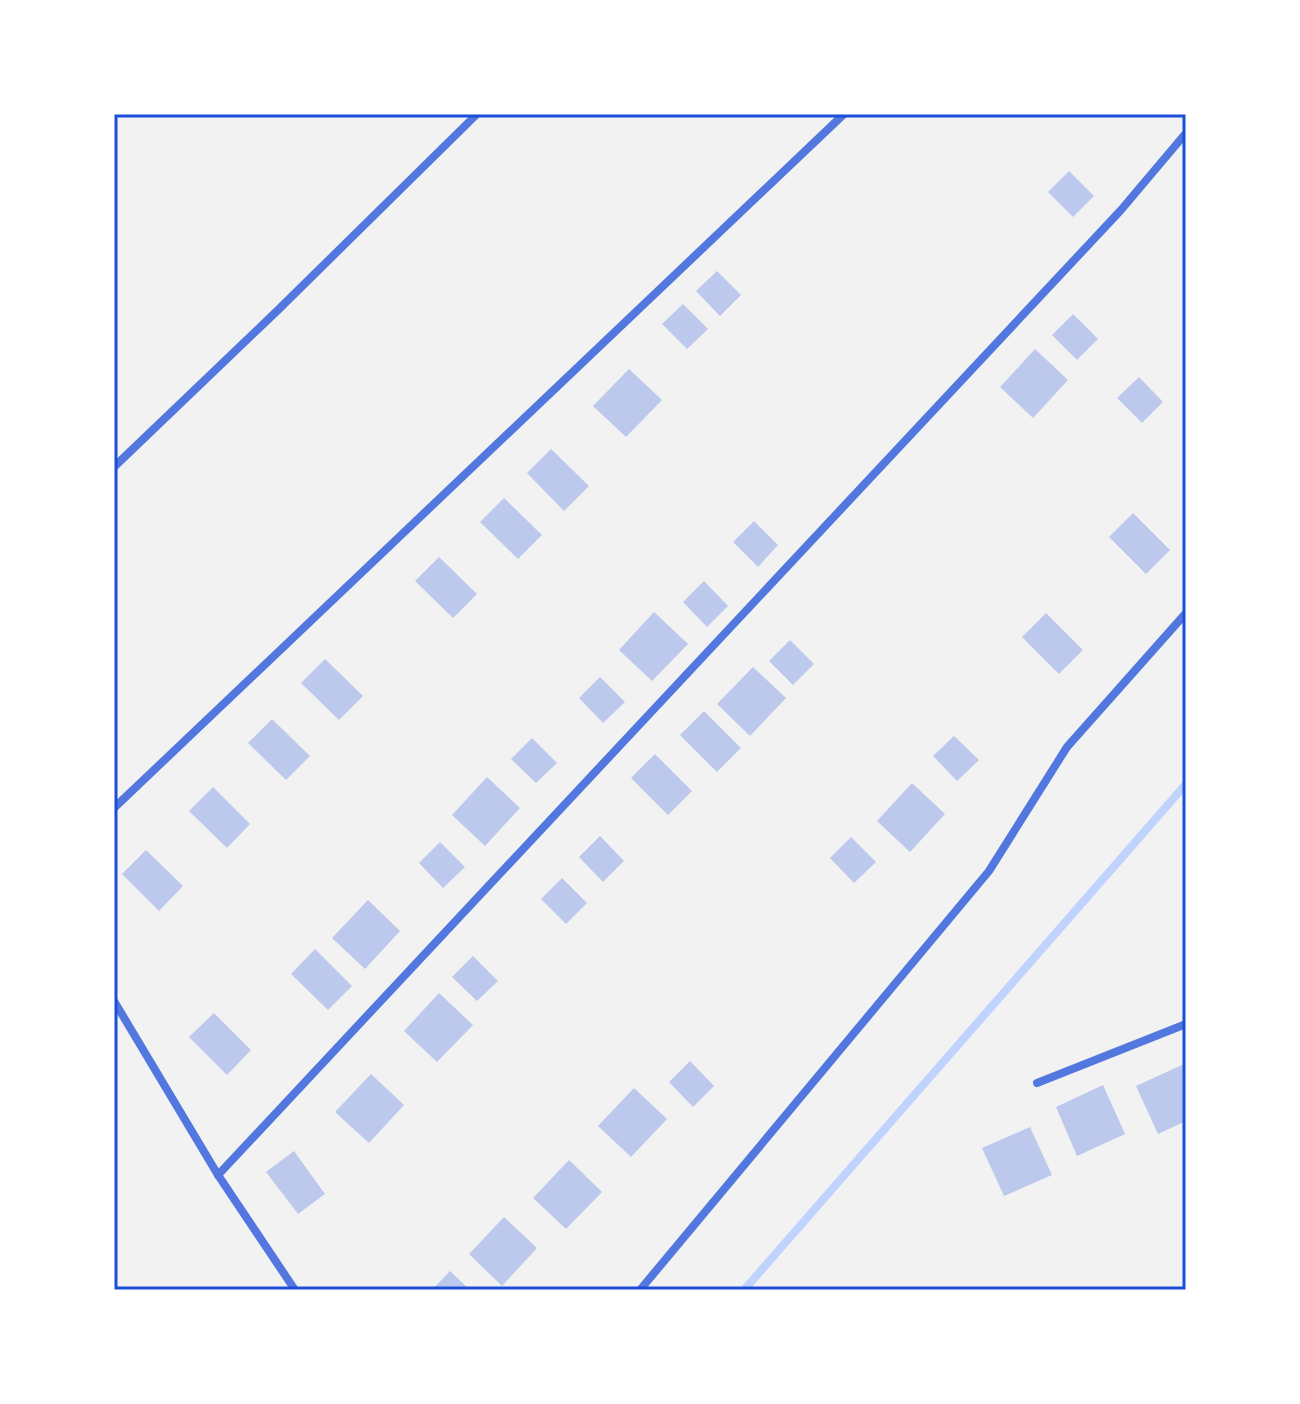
<svg xmlns="http://www.w3.org/2000/svg" width="1300" height="1404" viewBox="0 0 1300 1404" font-family="Lato,sans-serif">
  <style>
    .lines { fill: none; stroke-linecap: round; stroke-linejoin: round }
    .stream { stroke: #bfd3fe; stroke-width: 8 }
    .building { fill: #bdc9ec }
    .minor { stroke: #5277de; stroke-width: 8 }
    .neatline { fill: none; stroke: #1d4ed8; stroke-width: 3 }
  </style>
  <rect width="100%" height="100%" fill="#f2f2f2"/>
  <g class="lines">
    <polyline class="stream" points="744,1290 1186,784"/>
  </g>
  <g class="building">
    <polygon points="1069,171 1094,196 1073,217 1048,192"/>
    <polygon points="717,271 741,295 720,316 696,291"/>
    <polygon points="683,304 708,329 687,349 662,324"/>
    <polygon points="1073,314 1098,339 1077,360 1052,335"/>
    <polygon points="1035,349 1068,380 1033,418 1000,387"/>
    <polygon points="629,369 662,400 626,437 593,406"/>
    <polygon points="1139,377 1163,402 1142,423 1117,398"/>
    <polygon points="551,449 589,486 564,511 527,473"/>
    <polygon points="504,498 542,535 518,559 480,522"/>
    <polygon points="1133,513 1170,550 1146,574 1109,537"/>
    <polygon points="754,521 778,545 758,567 733,542"/>
    <polygon points="439,557 477,594 453,618 415,581"/>
    <polygon points="704,581 728,606 707,627 683,602"/>
    <polygon points="654,612 688,644 652,681 619,650"/>
    <polygon points="1046,613 1083,650 1059,674 1022,637"/>
    <polygon points="790,640 814,664 793,685 769,661"/>
    <polygon points="325,659 363,696 339,720 301,683"/>
    <polygon points="753,667 786,698 750,736 717,704"/>
    <polygon points="600,677 625,702 603,723 579,698"/>
    <polygon points="704,711 741,748 717,772 680,735"/>
    <polygon points="272,719 310,756 286,780 248,743"/>
    <polygon points="954,736 979,760 957,781 933,756"/>
    <polygon points="532,738 557,763 536,783 511,759"/>
    <polygon points="655,754 692,791 668,815 631,778"/>
    <polygon points="487,777 520,808 485,846 452,815"/>
    <polygon points="912,783 945,814 910,852 877,821"/>
    <polygon points="213,787 250,824 227,848 189,811"/>
    <polygon points="600,836 624,861 603,882 579,857"/>
    <polygon points="851,837 876,862 854,883 830,858"/>
    <polygon points="440,842 465,867 443,888 419,863"/>
    <polygon points="146,850 183,886 159,911 122,874"/>
    <polygon points="562,878 587,903 566,924 541,899"/>
    <polygon points="368,900 400,931 365,969 332,938"/>
    <polygon points="315,949 352,986 328,1010 291,974"/>
    <polygon points="473,956 498,981 477,1001 452,977"/>
    <polygon points="439,993 473,1025 437,1062 404,1031"/>
    <polygon points="214,1013 251,1050 227,1075 189,1037"/>
    <polygon points="690,1061 714,1086 693,1107 669,1082"/>
    <polygon points="1184,1064 1186,1069 1186,1121 1158,1134 1136,1086"/>
    <polygon points="371,1074 404,1105 369,1143 335,1112"/>
    <polygon points="1103,1085 1125,1134 1077,1156 1056,1107"/>
    <polygon points="634,1088 667,1119 631,1157 598,1126"/>
    <polygon points="1030,1127 1052,1175 1004,1196 982,1148"/>
    <polygon points="294,1151 325,1194 298,1214 266,1172"/>
    <polygon points="569,1160 602,1192 566,1229 533,1198"/>
    <polygon points="504,1217 537,1248 502,1286 469,1254"/>
    <polygon points="450,1271 470,1290 432,1290"/>
  </g>
  <g class="lines">
    <g class="minor">
      <polyline points="114,467 279,309 477,114"/>
      <polyline points="114,808 844,114"/>
      <polyline points="114,1001 218,1175 295,1290"/>
      <polyline points="1037,1083 1186,1024"/>
      <polyline points="218,1175 1121,210 1186,133"/>
      <polyline points="640,1290 989,871 1067,747 1186,613"/>
    </g>
  </g>
  <rect width="1300" height="1404" fill="none" stroke="#ffffff" stroke-width="232"/>
  <rect x="116" y="116" width="1068" height="1172" class="neatline"/>
</svg>
